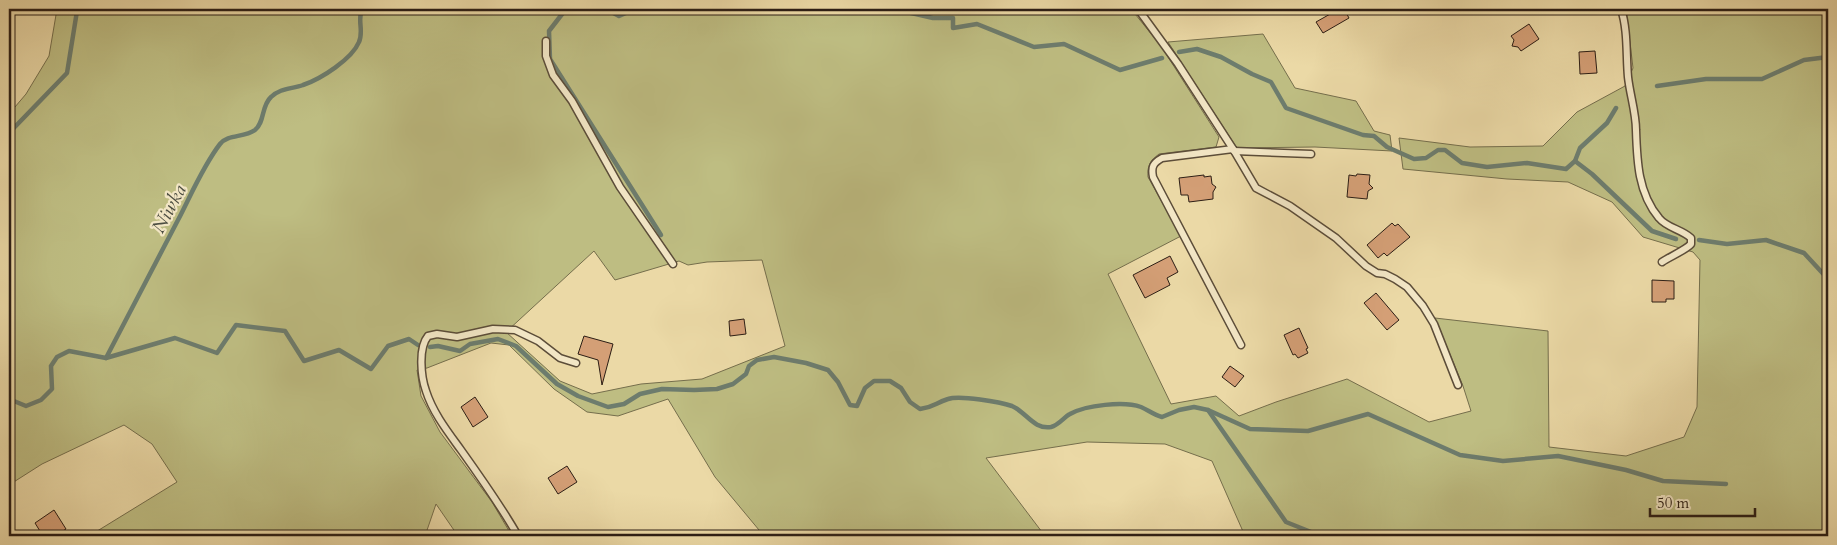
<svg xmlns="http://www.w3.org/2000/svg" width="1837" height="545" viewBox="0 0 1837 545" font-family="Cardo,serif">
  <style>
    .green { fill: #bebd82; stroke: #756e4c; fill-rule: evenodd }
    .lines { fill: none; stroke-linecap: round; stroke-linejoin: round }
    .stream { stroke: #6d7c6d; stroke-width: 4.5 }
    .building { fill: #d49f76; stroke: #2c1e15 }
    .service-casing { stroke: #5c4d39; stroke-width: 9 }
    .service { stroke: #f2e6c5; stroke-width: 6 }
    .labels { text-anchor: middle; dominant-baseline: central; stroke-width: 4.5; stroke-linejoin: round; paint-order: stroke }
    .water-label { font-size: 19px; font-style: italic; fill: #4c4d41; stroke: #f2e6c5 }
  </style>
  <rect width="100%" height="100%" fill="#ebd9a6"/>
  <filter id="stains"><feTurbulence type="fractalNoise" baseFrequency=".004" numOctaves="4"/><feColorMatrix values="0 0 0 0 .2 0 0 0 0 .09 0 0 0 0 .02 0 0 0 .5 -.17"/></filter>
  <radialGradient id="worn" r=".72"><stop offset=".6" stop-color="#630" stop-opacity="0"/><stop offset="1" stop-color="#630" stop-opacity=".3"/></radialGradient>
  <g class="green">
    <path d="M57 9H1131L1161 46 1219 137 1216 147 1159 154C1150 161 1147 166 1148 177L1181 236 1108 274 1171 404 1216 396 1239 416 1276 402 1347 379 1429 422 1471 411 1463 386 1435 318 1548 331 1549 447 1626 456 1684 437 1697 407 1700 260 1693 252 1643 237 1612 202 1568 182 1507 179 1403 169 1399 138 1470 147 1543 146 1577 112 1625 86 1633 68 1626 9H1828V536H1245L1212 461 1165 444 1087 442 986 458 1045 536H764L715 477 668 399 618 416 587 412 554 389 509 345 491 343 427 368 417 370 421 396 440 432 492 502 512 536H458L436 504 425 536H96L94 533 177 482 152 444 124 425 42 464 9 485V114L26 94 49 56ZM594 251 615 280 679 261 688 265 707 262 762 260 785 346 702 379 641 384 592 394 560 381 506 332Z"/>
    <polygon points="1263,34 1295,88 1356,101 1374,131 1390,135 1392,151 1315,147 1238,148 1235,145 1168,42"/>
  </g>
  <g class="lines">
    <g class="stream">
      <polyline points="566,9 549,31 550,59 661,235"/>
      <polyline points="606,9 619,16 635,9"/>
      <polyline points="743,9 750,11 755,9"/>
      <polyline points="906,9 907,12 933,18 953,18 953,28 977,24 1034,47 1064,44 1120,70 1162,58"/>
      <polyline points="1179,52 1197,49 1221,57 1252,74 1271,82 1286,108 1363,135 1374,136 1387,147 1414,159 1426,158 1438,150 1445,150 1462,163 1487,167 1527,163 1566,169 1575,161 1580,148 1607,123 1616,108"/>
      <polyline points="1657,86 1706,79 1762,79 1804,60 1828,57"/>
      <polyline points="9,133 67,73 77,11 79,9"/>
      <polyline points="1575,161 1592,174 1652,231 1676,239"/>
      <polyline points="1699,240 1727,244 1766,240 1804,253 1828,279"/>
      <path d="M430 347 438 346 460 351 470 344 498 339 516 346 557 384 578 396 608 407 624 404 640 394 662 389 694 390 717 389 733 384 746 374 749 366 757 360 774 357 806 363 828 370 838 382 850 405 857 406 865 388 874 381H890L901 388 910 402 920 409C935 407 935 403 948 399 960 395 1000 402 1012 406 1026 412 1034 430 1051 427 1059 425 1064 417 1070 414 1086 405 1124 401 1141 407 1148 410 1154 415 1162 417L1179 410 1194 407 1208 410 1250 429 1308 431 1368 414 1460 455 1503 461 1558 456 1626 470 1663 481 1726 484"/>
      <path d="M106 358C130 312 154 266 178 220 191 195 203 166 220 144 228 134 244 138 255 130 265 122 261 106 271 97 280 88 292 89 303 85 321 79 352 59 359 42 364 31 357 20 362 9"/>
      <polyline points="9,399 26,406 41,400 52,389 51,366 57,357 69,351 106,358 175,338 217,353 236,325 285,331 304,361 339,350 371,369 388,346 409,339 418,345"/>
      <polyline points="1208,410 1286,522 1321,536"/>
    </g>
  </g>
  <g class="building">
    <polygon points="1339,9 1344,9 1349,18 1323,33 1316,22"/>
    <polygon points="1529,24 1539,39 1521,51 1518,47 1512,46 1514,40 1511,36"/>
    <polygon points="1595,51 1597,73 1580,74 1579,52"/>
    <polygon points="1357,174 1370,175 1369,184 1373,188 1368,191 1367,199 1347,197 1349,175 1356,176"/>
    <polygon points="1204,175 1204,177 1211,176 1212,184 1216,187 1213,192 1213,199 1189,202 1188,195 1181,195 1179,178"/>
    <polygon points="1392,223 1395,226 1398,224 1410,237 1387,256 1384,253 1378,258 1367,245"/>
    <polygon points="1170,256 1178,272 1167,278 1170,285 1145,298 1133,275"/>
    <polygon points="1652,280 1674,281 1674,299 1666,299 1666,302 1652,302"/>
    <polygon points="1376,293 1399,320 1387,330 1364,303"/>
    <polygon points="744,319 746,334 730,336 729,321"/>
    <polygon points="1299,328 1308,348 1306,349 1308,353 1298,358 1295,354 1293,355 1284,335"/>
    <polygon points="584,336 613,344 602,385 598,360 578,354"/>
    <polygon points="1230,366 1244,376 1235,387 1222,377"/>
    <polygon points="475,397 488,417 473,427 461,407"/>
    <polygon points="567,466 577,482 558,494 548,478"/>
    <polygon points="54,510 66,529 54,536 43,536 35,523"/>
  </g>
  <g class="lines">
    <defs>
      <g id="service">
        <polyline points="1138,9 1178,64 1233,149 1256,188 1290,206 1336,238 1366,266 1377,273 1385,274 1395,279 1407,287 1423,306 1434,324 1458,385"/>
        <path d="M1621 9C1628 30 1626 55 1628 77 1630 95 1636 113 1636 130 1637 161 1638 193 1659 218 1667 228 1681 229 1691 238V244C1686 250 1669 257 1662 262"/>
        <polyline points="546,41 546,56 553,75 572,101 620,187 673,264"/>
        <path d="M1233 149 1162 158C1153 163 1151 167 1153 177L1241 345"/>
        <polyline points="1234,151 1311,154"/>
        <path d="M518 536C501 506 481 478 461 450 448 432 433 413 426 391 421 377 418 348 428 336L437 334 457 337 493 329 515 330 538 341 560 358 576 363"/>
      </g>
    </defs>
    <use href="#service" class="service-casing"/>
    <use href="#service" class="service"/>
  </g>
  <g class="labels">
    <g class="water-label">
      <text transform="translate(169 209) rotate(-62)">Niwka</text>
    </g>
  </g>
  <rect width="1837" height="545" fill="none" stroke="#ebd9a6" stroke-width="30"/>
  <rect x="10" y="10" width="1817" height="525" fill="none" stroke="#2c1e15" stroke-width="2.5"/>
  <rect x="15" y="15" width="1807" height="515" fill="none" stroke="#2c1e15"/>
  <path d="M1650 508v8h105v-8" fill="none" stroke="#2c1e15" stroke-width="2.5"/>
  <text x="1657" y="508" font-size="15" fill="#2c1e15" stroke="#f2e6c5" stroke-width="4" paint-order="stroke">50 m</text>
  <rect width="100%" height="100%" filter="url(#stains)"/>
  <rect width="100%" height="100%" fill="url(#worn)"/>
</svg>
